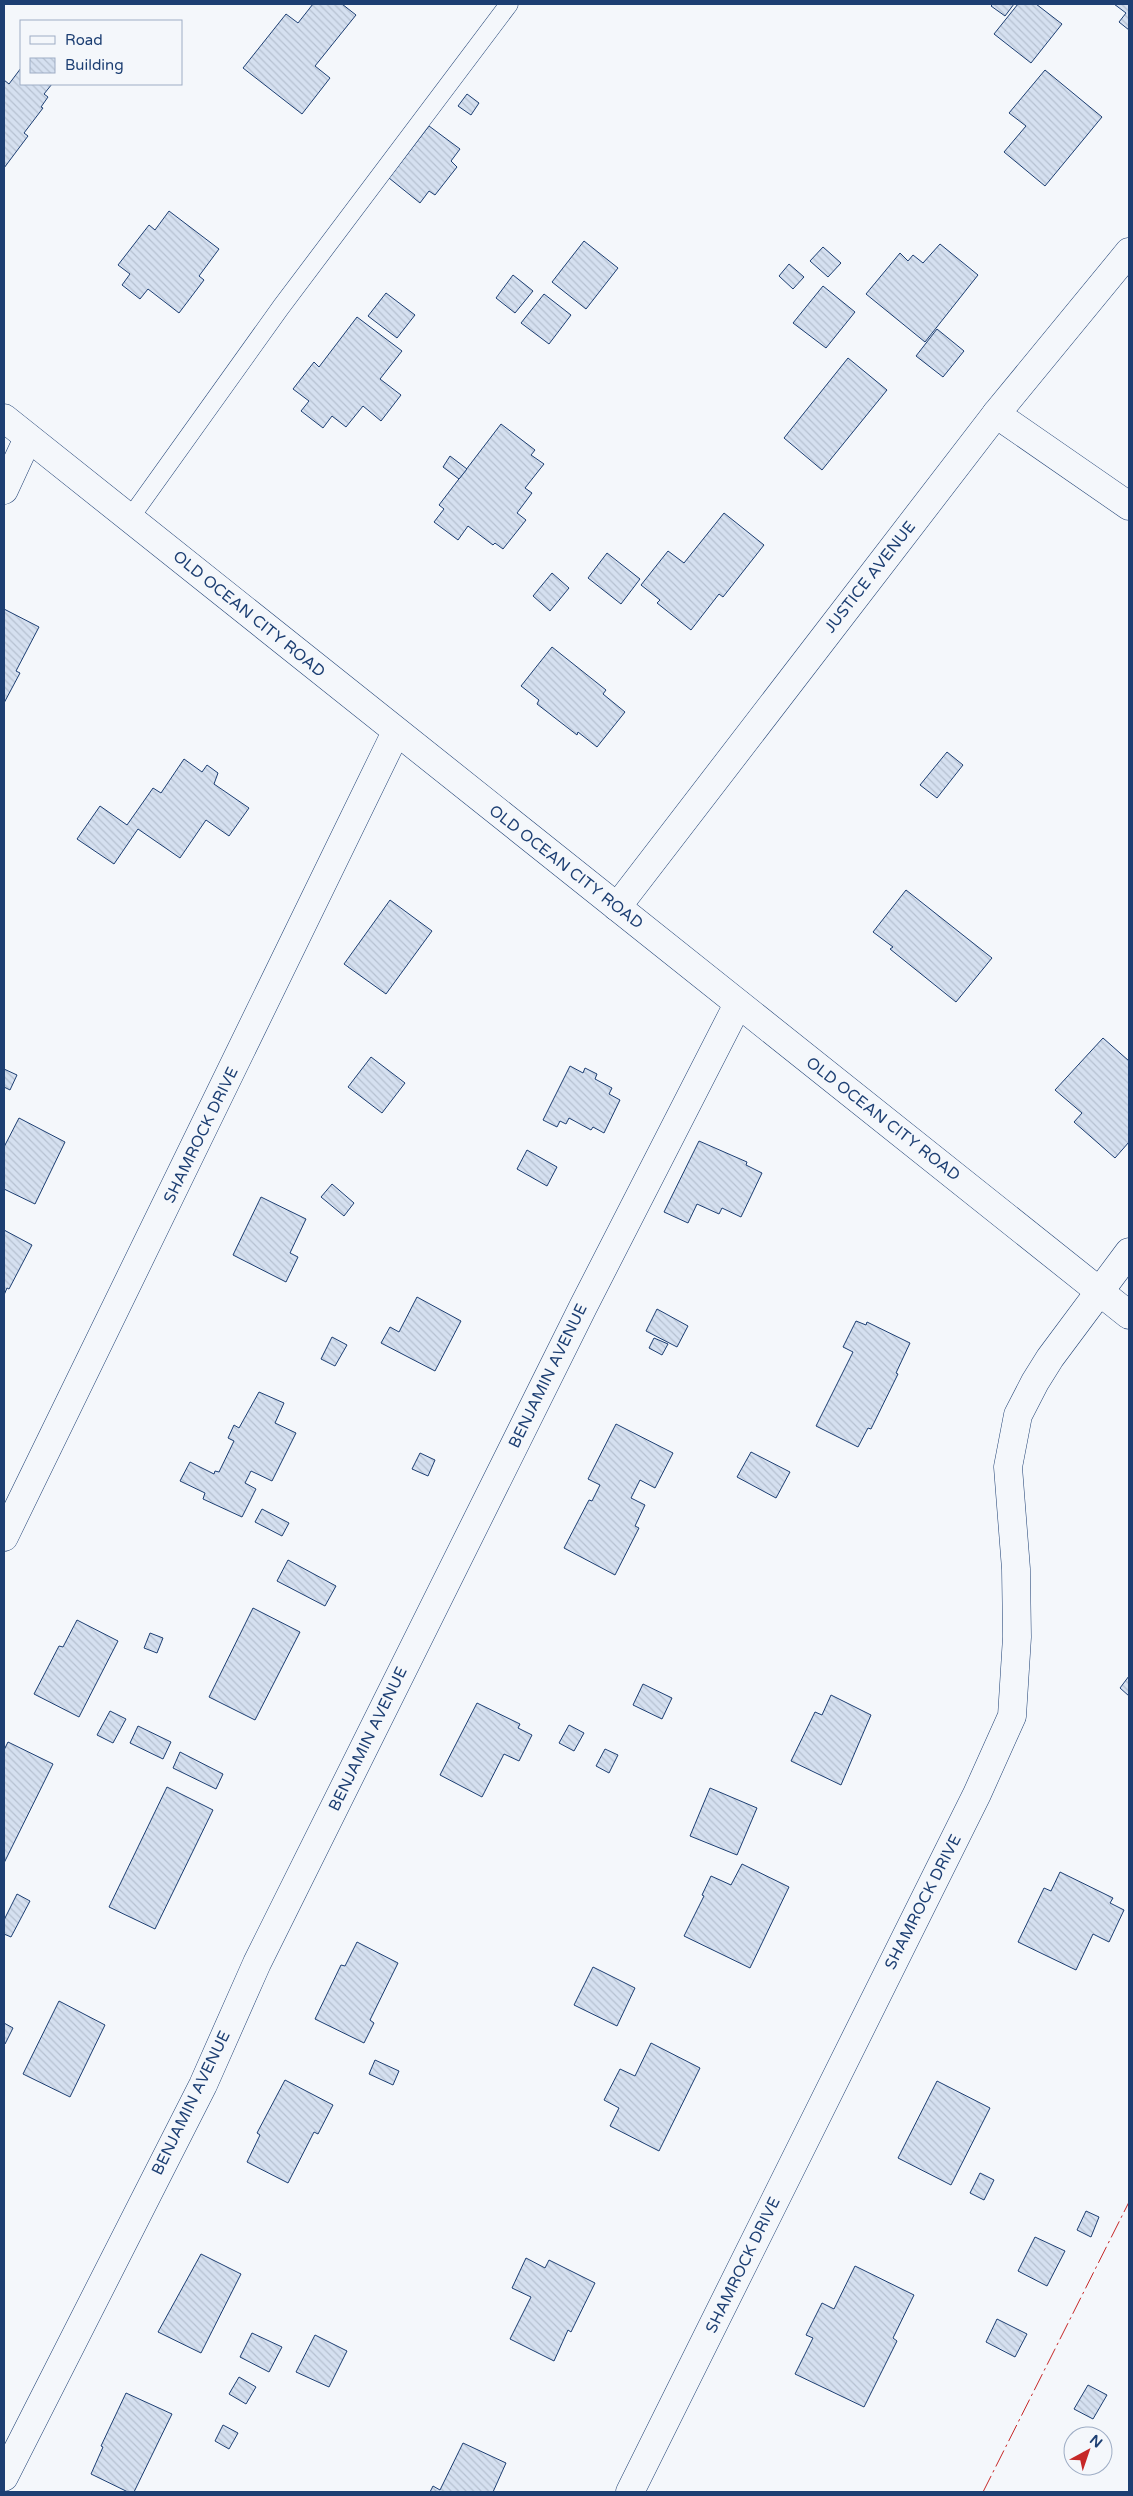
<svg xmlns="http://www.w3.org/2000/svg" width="1133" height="2496" viewBox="0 0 1133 2496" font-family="'Varela Round',sans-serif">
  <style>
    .building { fill: url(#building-back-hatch); stroke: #1d3f73 }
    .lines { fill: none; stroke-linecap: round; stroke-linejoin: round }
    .lane-casing { stroke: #1d3f73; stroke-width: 19 }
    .street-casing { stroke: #1d3f73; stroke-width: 29 }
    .secondary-casing { stroke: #1d3f73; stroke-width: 29 }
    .lane { stroke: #f4f7fb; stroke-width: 18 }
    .street { stroke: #f4f7fb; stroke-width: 28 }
    .secondary { stroke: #f4f7fb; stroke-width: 28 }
    .power { stroke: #c62828; stroke-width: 1; stroke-dasharray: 18 4 2.5 4; stroke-linecap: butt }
    .labels { text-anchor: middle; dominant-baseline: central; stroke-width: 4; stroke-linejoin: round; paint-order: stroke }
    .street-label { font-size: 16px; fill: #1d3f73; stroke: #f4f7fb }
  </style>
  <defs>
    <pattern id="building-back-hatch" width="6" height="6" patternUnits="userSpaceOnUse" patternTransform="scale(1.25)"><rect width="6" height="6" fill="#d5e0f0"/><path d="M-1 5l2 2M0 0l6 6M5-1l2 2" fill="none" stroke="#b6c1d1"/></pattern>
  </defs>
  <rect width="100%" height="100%" fill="#f4f7fb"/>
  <g class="building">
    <polygon points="313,4 342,4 356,15 315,66 330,78 302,114 243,68 286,14 298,23"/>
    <polygon points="993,4 1014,4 1005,16 991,6"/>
    <polygon points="1018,4 1036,4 1062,24 1031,63 994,34"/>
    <polygon points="1114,4 1129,4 1129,30 1119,22 1126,13"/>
    <polygon points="21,68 21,84 52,84 44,94 48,97 41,107 43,108 24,133 28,136 4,168 4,80 9,84"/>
    <polygon points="1045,70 1102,117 1045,186 1004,152 1026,126 1009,113"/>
    <polygon points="467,94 479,103 471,115 458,106"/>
    <polygon points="429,126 460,149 451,161 457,167 435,195 429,191 420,203 389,178"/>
    <polygon points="169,211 219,249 199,276 204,280 179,313 148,289 140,299 122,285 130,274 118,265 149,225 155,230"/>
    <polygon points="584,241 618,268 586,309 552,282"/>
    <polygon points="940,244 978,275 925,342 866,294 900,253 908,261 913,255 923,263"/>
    <polygon points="823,247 841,263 828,277 810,261"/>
    <polygon points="789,264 804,277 793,289 779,276"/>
    <polygon points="513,275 533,291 515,313 496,298"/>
    <polygon points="823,286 855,312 826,348 793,323"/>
    <polygon points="386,293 415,315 397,338 368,316"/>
    <polygon points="544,294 571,315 549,344 521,323"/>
    <polygon points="357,317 402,351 380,379 401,395 381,421 363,406 346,427 332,416 323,428 301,411 309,401 293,389 314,362 319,367"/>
    <polygon points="937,329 964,351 943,377 916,356"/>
    <polygon points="848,358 887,390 822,470 784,438"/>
    <polygon points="501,424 535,450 531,455 544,464 525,488 532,493 517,513 526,520 503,549 495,543 493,545 468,526 458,540 434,522 444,509 439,505"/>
    <polygon points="450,456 467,469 459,479 443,467"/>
    <polygon points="724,513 764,545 723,597 719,594 691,630 657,603 660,600 641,585 668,551 684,563"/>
    <polygon points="607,553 640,579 621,604 588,578"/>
    <polygon points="552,573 569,588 550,611 533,596"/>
    <polygon points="4,609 39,627 16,671 20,673 4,703"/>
    <polygon points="552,647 606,690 603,694 625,712 597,747 578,732 577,735 537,704 539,700 521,686"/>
    <polygon points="947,752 963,765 937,798 920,785"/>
    <polygon points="184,759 202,772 207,765 218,773 214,784 249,808 229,836 206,820 180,858 138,829 114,864 77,839 100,806 127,825 153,788 161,793"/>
    <polygon points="906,890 992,958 956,1002 890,949 893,947 873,932"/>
    <polygon points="390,900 432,931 386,994 344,964"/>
    <polygon points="1103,1038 1129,1061 1129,1142 1115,1158 1074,1122 1082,1113 1055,1090"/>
    <polygon points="371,1057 405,1083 382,1113 348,1087"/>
    <polygon points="570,1066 583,1073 585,1068 597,1074 595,1079 612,1088 609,1094 620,1100 604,1133 593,1127 591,1130 569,1118 566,1124 560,1121 557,1127 543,1120"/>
    <polygon points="4,1069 17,1075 10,1090 4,1087"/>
    <polygon points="19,1118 65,1142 35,1204 4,1189 4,1147"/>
    <polygon points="699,1141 747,1162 746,1165 762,1173 741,1217 722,1208 719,1214 697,1204 688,1223 664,1212"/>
    <polygon points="527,1150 557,1167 547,1186 517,1169"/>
    <polygon points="332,1184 354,1203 344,1216 321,1197"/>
    <polygon points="261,1197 306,1219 290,1253 298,1257 286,1282 233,1255"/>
    <polygon points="4,1230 32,1245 9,1289 7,1288 4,1295"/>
    <polygon points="417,1297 461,1321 435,1371 381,1343 390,1327 399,1332"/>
    <polygon points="657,1309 688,1326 677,1347 646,1331"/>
    <polygon points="856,1321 866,1325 867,1322 910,1343 896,1373 898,1374 871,1429 868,1428 858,1447 816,1426 853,1352 843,1347"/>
    <polygon points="332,1337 347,1345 335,1366 321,1359"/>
    <polygon points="654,1338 668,1344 662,1355 649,1348"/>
    <polygon points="259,1392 284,1403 275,1423 296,1433 272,1481 251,1471 245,1483 256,1489 242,1517 203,1499 205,1493 180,1481 190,1462 214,1474 215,1471 219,1472 234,1441 228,1438 234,1425 239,1428"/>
    <polygon points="616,1424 673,1453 655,1488 640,1480 631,1498 645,1505 635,1526 639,1528 615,1575 564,1548 589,1500 592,1501 600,1485 588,1479"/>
    <polygon points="751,1452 790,1472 776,1498 737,1477"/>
    <polygon points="420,1453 435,1460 428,1476 412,1469"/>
    <polygon points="262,1509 289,1523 282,1536 255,1522"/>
    <polygon points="288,1560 336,1586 325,1606 277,1581"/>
    <polygon points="253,1608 300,1632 255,1720 209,1697"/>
    <polygon points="77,1620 118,1641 79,1717 34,1694 59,1646 63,1647"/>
    <polygon points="150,1633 163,1638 157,1653 144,1648"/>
    <polygon points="1129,1676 1129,1696 1120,1688"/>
    <polygon points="643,1684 672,1698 662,1719 633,1705"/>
    <polygon points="831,1695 871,1715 841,1785 791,1761 815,1712 822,1715"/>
    <polygon points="477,1703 520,1724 518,1728 532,1735 519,1761 504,1754 482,1797 440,1775"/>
    <polygon points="110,1711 126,1719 113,1743 97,1735"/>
    <polygon points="569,1725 584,1733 574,1751 559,1743"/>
    <polygon points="138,1726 171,1742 163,1759 130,1743"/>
    <polygon points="8,1742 53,1764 4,1863 4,1750"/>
    <polygon points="605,1749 618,1755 609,1773 596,1766"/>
    <polygon points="180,1752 223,1774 216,1789 173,1768"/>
    <polygon points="167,1787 213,1810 155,1929 109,1907"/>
    <polygon points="710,1788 757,1808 737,1855 690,1836"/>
    <polygon points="742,1864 789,1887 750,1968 684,1936 704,1896 702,1895 711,1876 731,1885"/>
    <polygon points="1060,1872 1113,1898 1110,1903 1124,1910 1109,1942 1093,1934 1076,1970 1018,1942 1044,1888 1051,1891"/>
    <polygon points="17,1894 30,1901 11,1937 4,1934 4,1920"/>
    <polygon points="357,1942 398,1963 370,2020 374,2023 364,2043 315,2019 341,1965 345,1966"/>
    <polygon points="593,1967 635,1988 617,2026 574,2005"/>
    <polygon points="59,2001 105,2025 70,2097 23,2074"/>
    <polygon points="4,2023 13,2028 5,2044 4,2043"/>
    <polygon points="651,2043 700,2068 659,2151 610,2126 619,2108 604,2100 620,2069 635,2076"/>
    <polygon points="375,2060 399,2071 393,2085 369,2074"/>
    <polygon points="285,2080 333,2105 318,2134 314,2132 288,2183 247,2162 260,2135 257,2133"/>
    <polygon points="937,2081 990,2108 951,2185 898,2158"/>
    <polygon points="980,2173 994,2180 984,2200 970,2193"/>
    <polygon points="1086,2211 1099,2217 1091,2237 1077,2230"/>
    <polygon points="1035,2237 1065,2251 1047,2286 1018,2271"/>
    <polygon points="201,2254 241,2274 201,2353 158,2332"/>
    <polygon points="526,2258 545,2268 549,2260 595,2283 571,2332 568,2330 554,2361 510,2339 531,2297 512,2288"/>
    <polygon points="855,2266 914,2295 893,2338 897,2341 864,2407 795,2374 813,2338 806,2335 822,2303 834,2309"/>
    <polygon points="997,2319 1027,2334 1015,2357 986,2342"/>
    <polygon points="252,2333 282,2347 269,2372 240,2357"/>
    <polygon points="315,2335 347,2351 329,2387 296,2372"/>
    <polygon points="239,2377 256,2387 246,2404 229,2394"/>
    <polygon points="1088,2385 1107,2395 1093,2419 1074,2409"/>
    <polygon points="126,2393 172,2414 134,2492 128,2492 91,2474 103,2447 101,2446"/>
    <polygon points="223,2425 238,2433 229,2449 215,2441"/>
    <polygon points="463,2443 506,2463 493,2492 430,2492 433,2486 440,2490"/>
  </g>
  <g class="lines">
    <defs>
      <polyline id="lane" points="130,518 281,307 509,4"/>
      <g id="street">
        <polyline points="996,414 1129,506"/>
        <polyline points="4,490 28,438"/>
        <polyline points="617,907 996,414 1129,252"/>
        <polyline points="4,1537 396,732"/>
        <polyline points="4,2477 203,2085 257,1963 583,1307 738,1004"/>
        <polyline points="630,2492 977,1794 1012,1716 1017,1637 1016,1569 1008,1467 1018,1415 1035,1382 1050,1358 1129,1252"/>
      </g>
      <polyline id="secondary" points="4,418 1129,1315"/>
    </defs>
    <use href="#lane" class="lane-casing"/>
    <use href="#street" class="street-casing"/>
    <use href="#secondary" class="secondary-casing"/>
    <use href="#lane" class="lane"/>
    <use href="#street" class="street"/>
    <use href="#secondary" class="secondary"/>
    <polyline class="power" points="983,2492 1129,2202"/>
  </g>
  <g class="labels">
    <g class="street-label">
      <text transform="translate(870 577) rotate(-52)">JUSTICE AVENUE</text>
      <text transform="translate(249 614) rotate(39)">OLD OCEAN CITY ROAD</text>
      <text transform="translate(566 867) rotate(38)">OLD OCEAN CITY ROAD</text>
      <text transform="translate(883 1119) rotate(38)">OLD OCEAN CITY ROAD</text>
      <text transform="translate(201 1135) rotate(-64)">SHAMROCK DRIVE</text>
      <text transform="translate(548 1376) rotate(-64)">BENJAMIN AVENUE</text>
      <text transform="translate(368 1739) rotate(-64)">BENJAMIN AVENUE</text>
      <text transform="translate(923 1902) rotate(-63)">SHAMROCK DRIVE</text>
      <text transform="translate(191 2103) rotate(-64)">BENJAMIN AVENUE</text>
      <text transform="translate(743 2265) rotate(-64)">SHAMROCK DRIVE</text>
    </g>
  </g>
  <rect width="1133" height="2496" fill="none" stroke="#1d3f73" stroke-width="10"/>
  <rect x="20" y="20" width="162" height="65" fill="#f4f7fb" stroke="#9eadc5"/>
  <rect x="30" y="36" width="25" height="8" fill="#f4f7fb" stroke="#9eadc5"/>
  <text x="65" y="45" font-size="15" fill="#1d3f73">Road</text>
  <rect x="30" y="58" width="25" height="15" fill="url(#building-back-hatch)" stroke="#9eadc5"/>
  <text x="65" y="70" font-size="15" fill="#1d3f73">Building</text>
  <g transform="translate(1088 2451) rotate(40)"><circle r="24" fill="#f4f7fb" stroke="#9eadc5"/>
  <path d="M0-4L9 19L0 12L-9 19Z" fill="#c62828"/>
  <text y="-8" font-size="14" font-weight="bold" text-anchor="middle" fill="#1d3f73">N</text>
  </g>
</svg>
